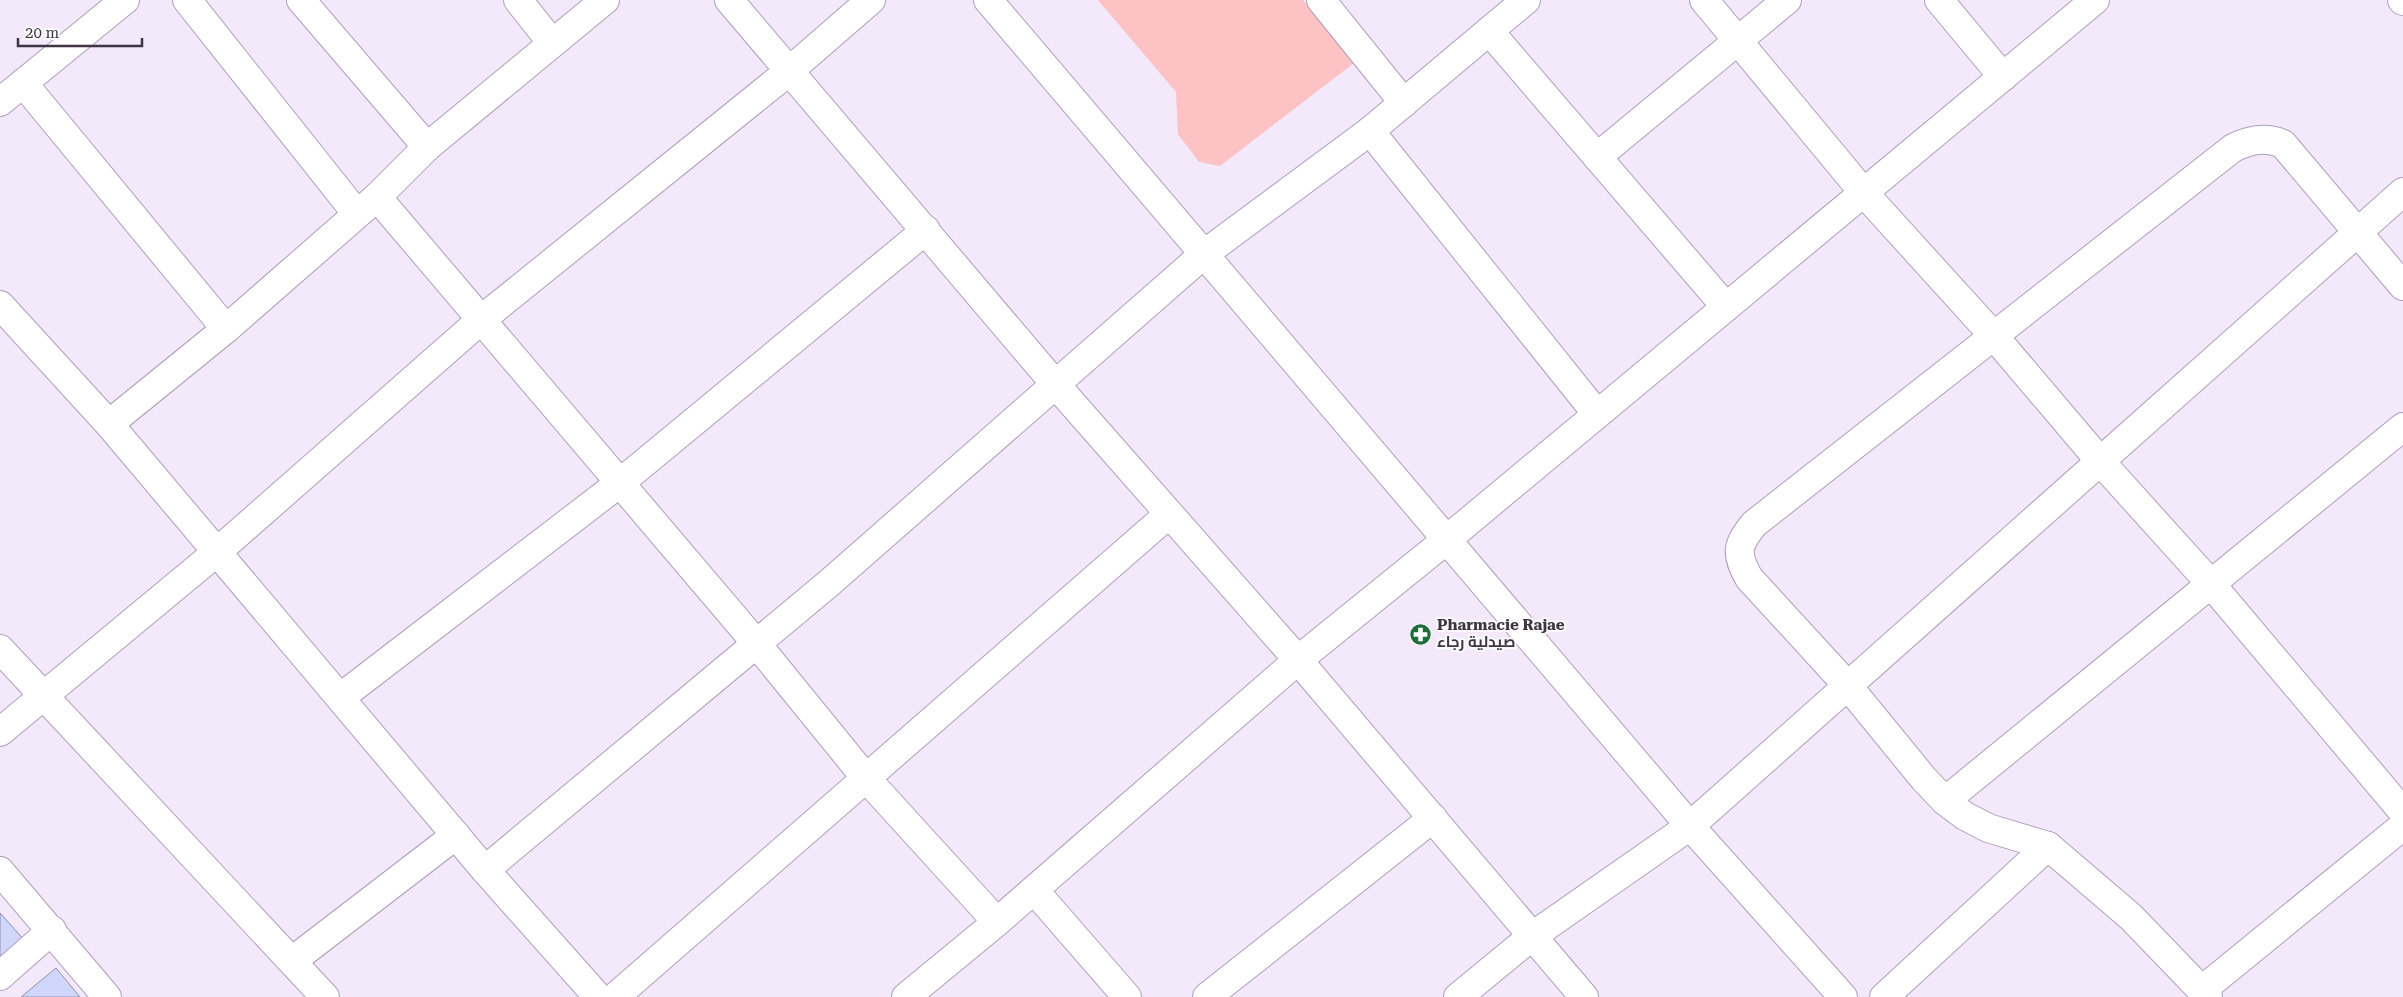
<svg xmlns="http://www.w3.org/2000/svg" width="2403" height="997" viewBox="0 0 2403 997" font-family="'Roboto Serif',Cairo,serif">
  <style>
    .green { fill: #fdc2c4 }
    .building { fill: #d1d6fb; stroke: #8d91af }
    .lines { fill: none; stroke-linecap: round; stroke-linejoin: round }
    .minor-casing { stroke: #af9ebb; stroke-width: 30 }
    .tertiary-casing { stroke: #af9ebb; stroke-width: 30 }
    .minor { stroke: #fff; stroke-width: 28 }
    .tertiary { stroke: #fff; stroke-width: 28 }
    .labels { text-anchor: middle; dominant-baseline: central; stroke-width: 4; stroke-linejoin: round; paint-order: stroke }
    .poi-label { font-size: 15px; font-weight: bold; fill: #3d3642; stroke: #fbfbfb; text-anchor: start }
  </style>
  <rect width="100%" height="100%" fill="#f4e9fb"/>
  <polygon class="green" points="1098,0 1303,0 1354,63 1220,166 1199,162 1178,134 1176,92"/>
  <g class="building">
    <polygon points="0,913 26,942 0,965"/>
    <polygon points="56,968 80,997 21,997"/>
  </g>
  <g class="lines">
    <defs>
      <g id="minor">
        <polyline points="187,0 357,214"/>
        <polyline points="301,0 427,147"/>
        <polyline points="518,0 552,43"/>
        <polyline points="729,0 1056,385 1298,660 1584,997"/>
        <polyline points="1321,0 1404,103"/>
        <polyline points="1704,0 1864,193 1993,335 2100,461 2211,584 2403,812"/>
        <polyline points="1939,0 2003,77"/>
        <polyline points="2402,0 2403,1"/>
        <polyline points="1489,31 1726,307"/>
        <polyline points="23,83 226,329"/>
        <polyline points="0,102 125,0"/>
        <polyline points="1370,131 1597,414"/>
        <polyline points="1597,157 1787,0"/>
        <polyline points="377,197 756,643 865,777 997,922"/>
        <polyline points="0,305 109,424 485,870 598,997"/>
        <polyline points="109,424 226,329 377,197 427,147 605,0"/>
        <polyline points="0,649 325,997"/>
        <polyline points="341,697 621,482 926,230"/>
        <polyline points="0,732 217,552 482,319 788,72 871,0"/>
        <polyline points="1945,801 2403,427"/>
        <polyline points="485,870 828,584 1204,254 1370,131 1526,0"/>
        <polyline points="0,871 107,997"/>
        <polyline points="1034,890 1127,997"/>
        <polyline points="292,961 456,835"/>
        <polyline points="0,976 52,930"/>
        <polyline points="2202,990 2403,826"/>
        <polyline points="615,997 1169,514"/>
        <polyline points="1207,997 1433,818"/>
        <polyline points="1458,997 1531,937 1690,826 2403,192"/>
        <polyline points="1884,997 2048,846"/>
        <path d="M2208 997 2131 917 2048 846 1988 828 1965 816 1945 801 1924 779 1848 686 1749 578C1735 553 1737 545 1754 524L2233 148C2249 140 2265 136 2283 144L2403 286"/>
      </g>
      <g id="tertiary">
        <polyline points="988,0 1690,826 1843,997"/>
        <polyline points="906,997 997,922 1298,660 1445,541 2095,0"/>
      </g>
    </defs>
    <use href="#minor" class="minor-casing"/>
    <use href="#tertiary" class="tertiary-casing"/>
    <use href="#minor" class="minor"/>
    <use href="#tertiary" class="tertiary"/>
  </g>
  <defs>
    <symbol id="pharmacy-disc" viewBox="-11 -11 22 22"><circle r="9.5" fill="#206c3a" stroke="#fbfbfb"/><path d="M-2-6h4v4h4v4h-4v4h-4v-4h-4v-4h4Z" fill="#fff"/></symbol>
  </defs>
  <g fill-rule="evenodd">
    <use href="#pharmacy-disc" x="1408" y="622" width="25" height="25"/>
  </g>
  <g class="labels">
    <g class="poi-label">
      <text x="1437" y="625">Pharmacie Rajae<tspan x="1437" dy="17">صيدلية رجاء</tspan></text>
    </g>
  </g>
  <path d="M18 38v8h124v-8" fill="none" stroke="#3d3642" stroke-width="2.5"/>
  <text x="25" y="38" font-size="15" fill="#3d3642" stroke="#fbfbfb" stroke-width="4" paint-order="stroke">20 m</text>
</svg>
